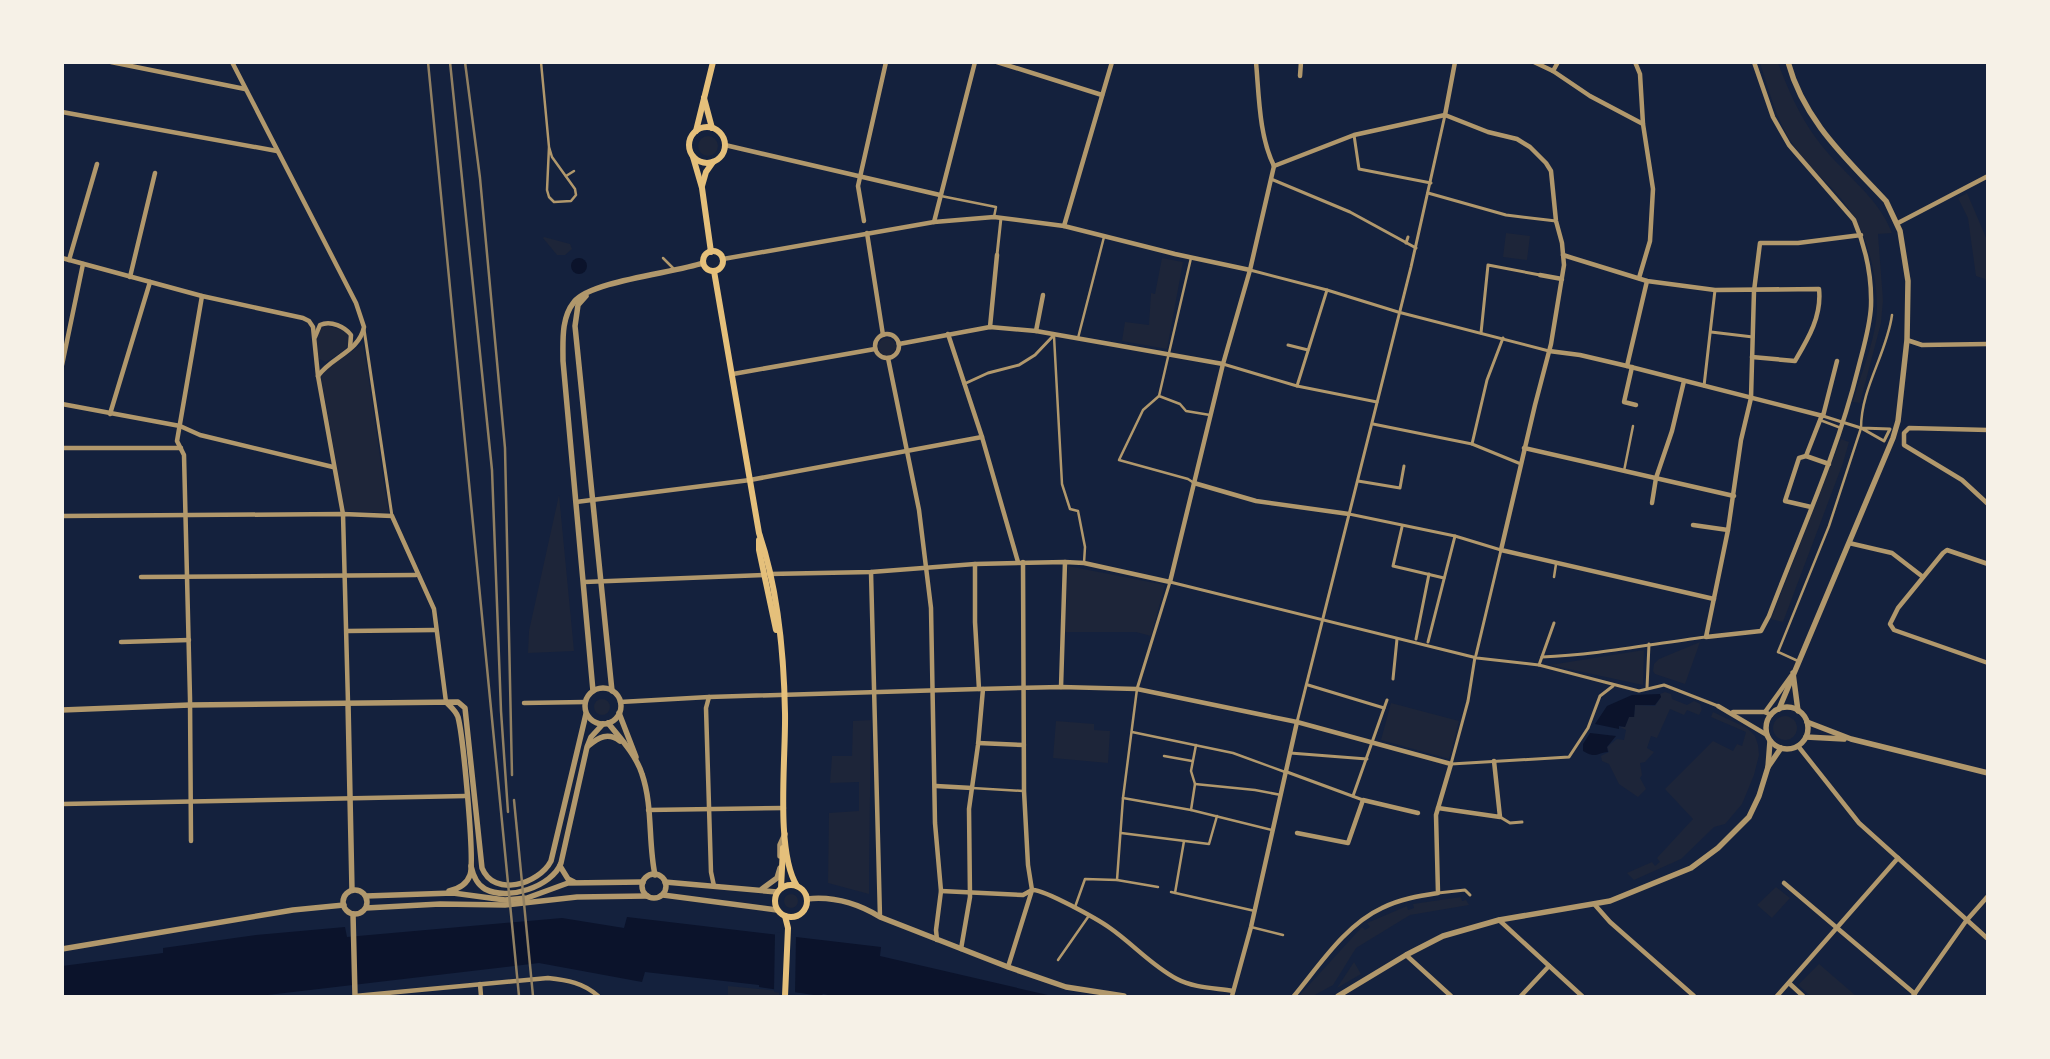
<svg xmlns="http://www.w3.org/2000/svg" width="2050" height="1059" viewBox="0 0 2050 1059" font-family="Literata,serif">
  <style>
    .green { fill: #1d2539 }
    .water { fill: #0b132b }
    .pier { fill: #14213d }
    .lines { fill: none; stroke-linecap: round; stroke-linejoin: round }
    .service { stroke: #b1986c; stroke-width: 2.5 }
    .pedestrian { stroke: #b1986c; stroke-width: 3 }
    .minor { stroke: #b1986c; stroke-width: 4.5 }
    .tertiary { stroke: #b1986c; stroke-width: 5.5 }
    .secondary { stroke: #e5c07b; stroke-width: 6 }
    .rail { stroke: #918062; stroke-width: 2.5 }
  </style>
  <rect width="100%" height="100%" fill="#14213d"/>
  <g class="green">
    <path d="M1760 63H1778C1788 89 1799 115 1816 138 1840 172 1877 194 1892 233L1878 234 1883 300 1881 323 1860 403 1853 402C1861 372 1877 338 1877 306 1876 265 1865 225 1837 194 1822 177 1805 163 1792 143 1776 119 1769 90 1760 63Z"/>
    <circle cx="708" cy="146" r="10"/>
    <polygon points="1967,193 1987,240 1987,286 1985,279 1976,276 1968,218 1958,198"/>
    <polygon points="1506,233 1530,236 1527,260 1503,257"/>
    <polygon points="544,237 570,244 572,249 565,255 557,255 543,238"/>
    <polygon points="1162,258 1183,262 1167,349 1122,341 1125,322 1149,325 1151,293 1155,294"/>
    <path d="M326 325 345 331C357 347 338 354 326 362L319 359C317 348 313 331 326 325Z"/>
    <circle cx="887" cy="347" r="9"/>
    <path d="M363 344C373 400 379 457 389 513L345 511 321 377 328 367Z"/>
    <polygon points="1841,439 1849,442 1843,463 1783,622 1771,619"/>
    <polygon points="559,495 574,651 528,653 529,631"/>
    <polygon points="1068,566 1165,585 1151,636 1136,632 1065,632"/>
    <polygon points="1700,642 1685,684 1655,674 1653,671 1654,664 1659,659"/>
    <polygon points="1644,650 1643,685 1550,665"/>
    <polygon points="1665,692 1671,694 1672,699 1687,705 1694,701 1700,704 1702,709 1699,715 1687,710 1684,715 1670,709 1657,738 1651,736 1647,748 1654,752 1645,762 1640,763 1642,775 1640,778 1646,789 1638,797 1619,784 1609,764 1602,761 1601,756 1609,752 1607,747 1617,739 1624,740 1626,730 1620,727 1625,727 1629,717 1634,717 1635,705 1655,706 1661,697 1660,694"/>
    <circle cx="602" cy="707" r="8"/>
    <polygon points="1391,703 1459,721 1449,759 1381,740"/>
    <polygon points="1713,712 1747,728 1755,736 1758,745 1759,755 1754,775 1742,804 1725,824 1714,827 1681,859 1634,880 1627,873 1652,862 1655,866 1660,862 1657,858 1693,819 1665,789 1713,741 1733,751 1737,744 1742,746 1746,732 1711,717"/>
    <circle cx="1785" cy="728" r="12"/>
    <polygon points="871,720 869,873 869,894 828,883 829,813 859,811 859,782 830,783 832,756 852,756 853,721"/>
    <polygon points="1056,721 1094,724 1094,730 1110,731 1108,763 1053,758"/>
    <polygon points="1776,887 1790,898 1772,918 1757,905"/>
    <circle cx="791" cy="901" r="7"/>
    <polygon points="1461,897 1462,901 1466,900 1469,905 1410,915 1356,948 1333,985 1313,996 1299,996 1362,927 1365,930 1370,927 1367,923 1407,906 1408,910 1414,908 1413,904"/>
    <polygon points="1354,962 1361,974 1337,988"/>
    <polygon points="1819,964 1856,996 1811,996 1798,985"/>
    <polygon points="728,986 779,991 779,996 728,996"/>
  </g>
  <g class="water">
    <circle cx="579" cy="266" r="8"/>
    <polygon points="1660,694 1661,697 1655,705 1635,705 1634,717 1629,717 1625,727 1619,726 1619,729 1595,724 1607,706 1632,695"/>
    <path d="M1590 733 1616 736 1607 747 1608 752C1596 753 1597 759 1583 751V744Z"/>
    <polygon points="627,917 881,947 880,956 1052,996 833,996 823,994 821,996 759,987 759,985 645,972 642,982 539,963 259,996 63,996 62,966 163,953 163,948 256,935 345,927 347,937 562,918 624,928"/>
  </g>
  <polygon class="pier" points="775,932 796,935 795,995 774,992"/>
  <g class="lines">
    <g class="service">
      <polyline points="541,62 549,147 547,190 549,197 554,202 571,201 576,195 575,189 552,157 549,147"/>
      <polyline points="566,176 574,171"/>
      <polyline points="941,196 996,207 994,217"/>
      <polyline points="663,258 674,269"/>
      <polyline points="1191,258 1159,396 1180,404 1186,411 1210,415"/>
      <polyline points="1054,336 1062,484 1070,509 1078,511 1085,547 1084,563"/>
      <polyline points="1078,338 1104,237"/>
      <polyline points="1159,396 1143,410 1119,460 1188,479 1194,483"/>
      <polyline points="1820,420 1841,428"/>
      <polyline points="1624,471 1633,426"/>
      <polyline points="1554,577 1556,564"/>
      <path d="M1798 661 1778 652 1829 526 1861 428C1861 388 1887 353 1892 315"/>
      <polyline points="1132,732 1233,753 1285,772"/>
      <polyline points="1164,756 1192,761"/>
      <polyline points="1195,784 1255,790 1281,795"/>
      <polyline points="972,788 1023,791"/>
      <polyline points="1123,798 1191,810 1272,830"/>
      <polyline points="1191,810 1195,784 1191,771 1196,745"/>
      <polyline points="1121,833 1209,844 1217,816"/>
      <polyline points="1117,880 1123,798 1137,689"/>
      <polyline points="1171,892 1255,911"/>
      <polyline points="1175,893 1184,841"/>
      <polyline points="1075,907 1085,879 1117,880 1158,887"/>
      <polyline points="1251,927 1283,935"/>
      <polyline points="1058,960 1088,917"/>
    </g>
    <g class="pedestrian">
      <polyline points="1354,135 1359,169 1431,183"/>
      <polyline points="1271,179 1350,212 1416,248"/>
      <polyline points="1428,193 1506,215 1556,221"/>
      <polyline points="1406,243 1408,237"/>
      <polyline points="997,255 1001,218"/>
      <polyline points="1250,270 1327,290 1398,312 1549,351"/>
      <polyline points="364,329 392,516"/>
      <polyline points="1711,332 1753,337"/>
      <polyline points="1481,333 1488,265 1540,275"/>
      <polyline points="1288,345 1308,350"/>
      <polyline points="1223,364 1297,386 1377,402"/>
      <polyline points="964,384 988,373 1019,365 1035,355 1054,335"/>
      <polyline points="1297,386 1327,290"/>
      <polyline points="1704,386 1715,290"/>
      <polyline points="1823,416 1861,428 1890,429 1884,441 1861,428"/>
      <polyline points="1373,424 1472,444 1521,464"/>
      <polyline points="1472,444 1487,380 1503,338"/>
      <polyline points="1358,481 1400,488 1404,466"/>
      <polyline points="1349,514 1455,536 1501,550 1476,655"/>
      <polyline points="1402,527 1393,566 1444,578"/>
      <polyline points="1416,639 1429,574"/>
      <polyline points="1428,642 1455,536"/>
      <polyline points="1475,657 1468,701 1451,764 1569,757 1588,728 1600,696 1613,686"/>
      <path d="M1542 657C1597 655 1651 644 1706 637"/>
      <polyline points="1539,665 1554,623"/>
      <polyline points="1393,679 1397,639"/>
      <polyline points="1308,685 1384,708"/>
      <polyline points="1647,688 1649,644"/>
      <polyline points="1137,689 1170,582 1477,658 1539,665 1639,691 1664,685 1718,706"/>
      <polyline points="1297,722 1411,267 1445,115"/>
      <polyline points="1290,753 1367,759"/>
      <polyline points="1287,772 1363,800"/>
      <polyline points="1353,796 1387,700"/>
      <polyline points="1500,817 1510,823 1522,822"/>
      <polyline points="1438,893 1465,890 1470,895"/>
    </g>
    <g class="minor">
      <polyline points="111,62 245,89"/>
      <path d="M232 62 356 303 364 327C359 352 331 357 318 376"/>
      <polyline points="997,62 1102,95"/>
      <path d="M1256 62C1259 95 1259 136 1274 166"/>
      <polyline points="1534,62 1553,71 1590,96 1643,124"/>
      <polyline points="1635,62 1640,74 1643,124 1653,189 1650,241 1639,278"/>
      <path d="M1754 62 1773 117 1789 145 1854 220C1866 248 1872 276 1871 306 1870 327 1863 349 1858 369 1837 454 1800 534 1769 616L1761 631 1706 637 1728 530 1741 440 1751 398 1754 291 1760 243H1798L1861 235"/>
      <polyline points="1553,71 1558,62"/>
      <polyline points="1300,76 1301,62"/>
      <polyline points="62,112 277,151"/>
      <polyline points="1445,115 1455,62"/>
      <polyline points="725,145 940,195"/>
      <polyline points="1274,166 1354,135 1445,115 1488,132 1517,139 1530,147 1546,163 1551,171 1556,221 1562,243 1564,265 1551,344 1535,405 1501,550 1714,599"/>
      <polyline points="864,221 858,186 886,62"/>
      <polyline points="934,222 975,62"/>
      <polyline points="1898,223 1988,176"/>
      <polyline points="1064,226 1112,62"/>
      <polyline points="867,233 883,335"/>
      <path d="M1563 255 1647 281 1715 290 1819 289C1822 316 1808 339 1795 361L1752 357"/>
      <polyline points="62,258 202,296 303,318 309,321 313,327 318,376 343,514 348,703"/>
      <polyline points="723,259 934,222 994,217 1064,226 1175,254 1250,270"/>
      <polyline points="69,260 97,164"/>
      <polyline points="1540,275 1562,279"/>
      <polyline points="130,277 155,173"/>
      <polyline points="990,327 997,255"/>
      <polyline points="1036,331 1043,295"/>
      <circle cx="887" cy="346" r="12"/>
      <polyline points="948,334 982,437 1018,562"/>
      <path d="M315 337 320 325C331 320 345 327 351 335L350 348"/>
      <polyline points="1907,340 1922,345 1988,344"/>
      <polyline points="899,344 990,327 1036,331 1223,364"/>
      <polyline points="1549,351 1580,355 1627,366 1823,416 1837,361"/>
      <polyline points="888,358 919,510 931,608 935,823 941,891 936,930 937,940"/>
      <polyline points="62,365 83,264"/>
      <polyline points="1627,366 1647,281"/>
      <polyline points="1632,367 1624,402 1636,405"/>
      <polyline points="733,374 875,349"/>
      <polyline points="62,404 180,426 200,435 333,467"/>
      <polyline points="110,414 150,282"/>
      <polyline points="1988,430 1909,428 1904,433 1904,445 1962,480 1988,504"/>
      <polyline points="62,448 181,448"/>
      <polyline points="1524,448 1734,496"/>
      <polyline points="1806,456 1822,415"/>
      <polyline points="1194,483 1256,501 1349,514"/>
      <polyline points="576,502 750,480 982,437"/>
      <polyline points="1652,503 1656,478 1672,431 1684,381"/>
      <polyline points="1811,507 1785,501 1799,458 1806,456 1829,464"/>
      <polyline points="62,516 343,514 392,516 434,609 446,702"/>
      <polyline points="1693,525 1728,530"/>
      <polyline points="1849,543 1892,553 1923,577"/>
      <polyline points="975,564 975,622 979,689"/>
      <polyline points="1988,564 1947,550 1943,553 1898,608 1890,624 1894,630 1988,663"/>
      <polyline points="871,572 880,917"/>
      <polyline points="769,574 871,572 975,564 1065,562 1084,563 1170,582 1223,364 1250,270 1274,166"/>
      <polyline points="141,577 416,575"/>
      <polyline points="584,582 764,575"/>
      <polyline points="347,631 435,630"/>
      <polyline points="121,642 189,640"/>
      <polyline points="1061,687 1065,562"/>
      <polyline points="709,697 706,708 711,872 714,886"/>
      <path d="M620 702 709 697 979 689 1061 687 1137 689 1297 722 1451 764 1436 815 1438 893C1419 896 1400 899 1382 908 1345 925 1319 966 1294 996"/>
      <polyline points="524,703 585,702"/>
      <polyline points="1718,706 1767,735"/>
      <polyline points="1733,712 1765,712 1771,715"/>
      <polyline points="1765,712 1791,676"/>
      <polyline points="978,743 1024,745"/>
      <polyline points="1798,746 1859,823 1988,939"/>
      <polyline points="936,786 972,788"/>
      <polyline points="62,804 466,796"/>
      <polyline points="1438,808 1500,817 1494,761"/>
      <polyline points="648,810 784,808"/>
      <polyline points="1297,833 1348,843 1363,800 1418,813"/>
      <polyline points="191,841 190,698 184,455 177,441 202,296"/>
      <polyline points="1784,883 1915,994"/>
      <path d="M1032 890C1042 888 1099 920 1110 928 1133 944 1152 966 1177 979 1194 988 1215 988 1233 991"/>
      <polyline points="941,891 1023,895 1032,890"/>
      <polyline points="1595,905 1610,922 1694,996"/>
      <polyline points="1499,920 1582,996"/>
      <polyline points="961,949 970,897 969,809 978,745 983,689"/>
      <polyline points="1406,955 1451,996"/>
      <polyline points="1008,967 1032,890 1028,865 1024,791 1023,562"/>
      <polyline points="1789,983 1803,996"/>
      <polyline points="480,984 481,996"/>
      <path d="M355 996 548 978C567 980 584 983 598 996"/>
      <polyline points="1232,996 1251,927 1297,722"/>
      <polyline points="1521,996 1549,966"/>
      <polyline points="1777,996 1898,858"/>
      <polyline points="1913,996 1966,921 1988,896"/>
    </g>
    <g class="tertiary">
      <polyline points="586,296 578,305 575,326 612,691"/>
      <polyline points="1793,673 1798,711"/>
      <circle cx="603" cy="706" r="18"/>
      <path d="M593 691 563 361C563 341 561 318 574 302 590 281 674 273 703 263"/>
      <path d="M446 702C450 706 456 711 458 717 463 736 475 861 470 875 467 884 458 889 449 891"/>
      <polyline points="348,703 352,890"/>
      <circle cx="1787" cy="728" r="21"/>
      <path d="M1779 709 1893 438 1898 421 1907 340 1908 281 1900 231 1886 201C1846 158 1804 121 1788 62"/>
      <path d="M62 710 190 705 458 702 465 708 482 868C494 898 539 884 551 861L586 714"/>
      <polyline points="619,713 636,757"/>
      <polyline points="1807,722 1851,739 1988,773"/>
      <path d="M608 723C621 739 636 755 642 774 653 806 648 842 655 875"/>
      <polyline points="1806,737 1844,739"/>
      <path d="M588 746C599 737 608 732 620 741"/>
      <polyline points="1768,767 1770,741"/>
      <polyline points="780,856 780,845 785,834"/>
      <path d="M471 866C473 875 476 884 485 889 507 901 552 887 561 863L587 747 591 737 603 724"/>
      <polyline points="560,866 568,879 574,882"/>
      <circle cx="654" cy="886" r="12"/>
      <polyline points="665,882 777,892"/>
      <polyline points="762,889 777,878 780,868"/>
      <circle cx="355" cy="902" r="12"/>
      <polyline points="663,895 777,910"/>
      <polyline points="366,896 453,893 505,900 527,898 568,883 643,882"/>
      <path d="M807 899C834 896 857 903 880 917L1008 967 1066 987 1124 996"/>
      <polyline points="366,908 440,904 505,905 577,897 647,896"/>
      <polyline points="353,914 355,996"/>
      <polyline points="62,949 293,910 344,905"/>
      <polyline points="1338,996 1406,955 1443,936 1499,920 1610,901 1691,868 1718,848 1749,817 1759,796 1768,767 1781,748"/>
    </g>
    <g class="secondary">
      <polyline points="704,98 712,128"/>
      <circle cx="707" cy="145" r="18"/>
      <polyline points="696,131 713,62"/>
      <polyline points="693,157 702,188 711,252"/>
      <polyline points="702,186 706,172 713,162"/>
      <circle cx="713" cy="261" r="10"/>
      <path d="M714 271 759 533C778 589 784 655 785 713 786 757 775 851 797 886"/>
      <polyline points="759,540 759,550 776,630"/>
      <circle cx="791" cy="901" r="16"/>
      <polyline points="781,888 783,848"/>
      <polyline points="785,916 788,928 785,996"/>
    </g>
    <g class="rail">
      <polyline points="428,62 519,996"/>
      <polyline points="450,62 492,470 501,711 508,812"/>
      <polyline points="465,62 480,178 505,448 512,775"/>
      <polyline points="514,800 533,996"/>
    </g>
  </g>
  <rect width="2050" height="1059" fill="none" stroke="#f6f1e7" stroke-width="128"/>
</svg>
